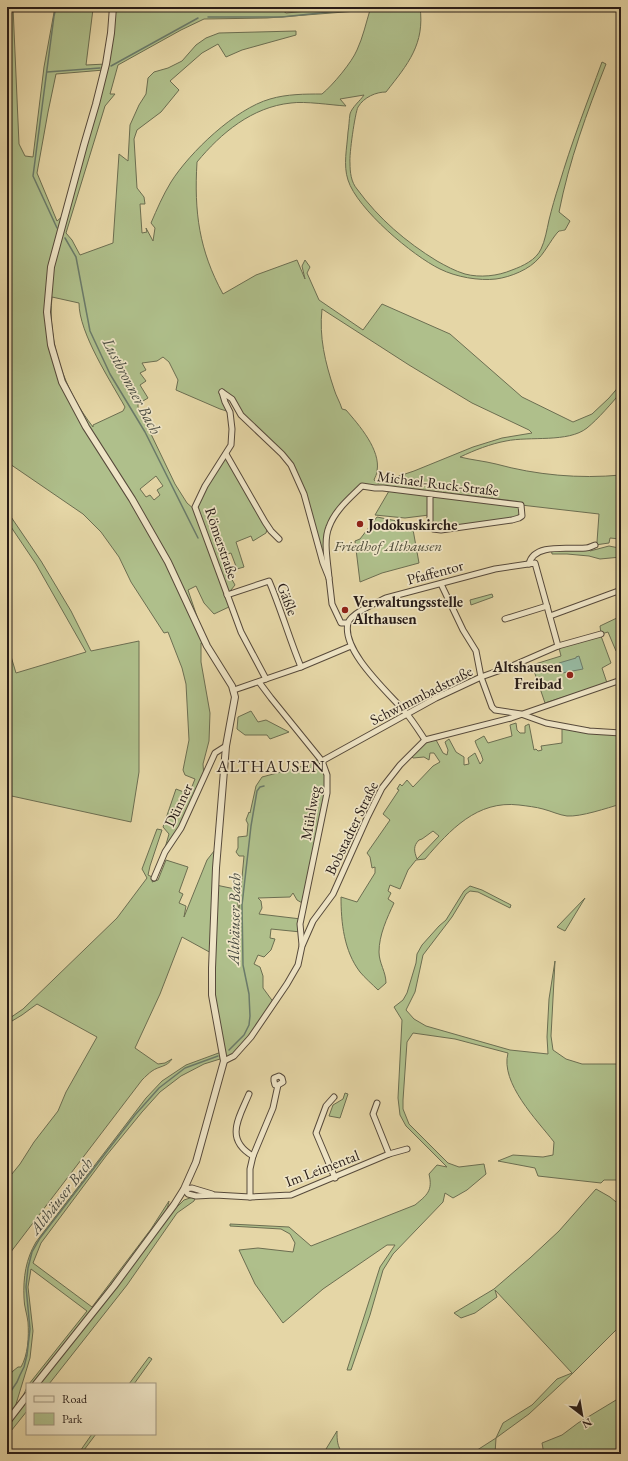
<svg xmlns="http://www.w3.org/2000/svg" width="628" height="1461" viewBox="0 0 628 1461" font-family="'EB Garamond',serif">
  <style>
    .green { fill: #afbf8b; stroke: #6c6e51; fill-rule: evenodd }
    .water { fill: #97baa2; stroke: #6b7b6a }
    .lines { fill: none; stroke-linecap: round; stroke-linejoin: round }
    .stream { stroke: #6b7b6a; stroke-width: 1.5 }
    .minor-casing { stroke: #574a3b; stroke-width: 7 }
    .tertiary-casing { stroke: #574a3b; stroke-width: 8 }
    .minor { stroke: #eee4c5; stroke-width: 5 }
    .tertiary { stroke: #eee4c5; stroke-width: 6 }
    .poi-dot { fill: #8f2418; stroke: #eee4c5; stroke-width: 1.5 }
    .labels { text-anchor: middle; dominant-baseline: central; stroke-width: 3.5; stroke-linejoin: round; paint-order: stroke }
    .street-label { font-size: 15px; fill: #281c17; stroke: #eee4c5 }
    .poi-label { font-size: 15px; font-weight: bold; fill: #281c17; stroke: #eee4c5; text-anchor: start }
    .park-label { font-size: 15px; font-style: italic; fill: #504d3a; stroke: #eee4c5 }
    .water-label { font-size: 16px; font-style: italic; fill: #494b41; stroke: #eee4c5 }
    .quarter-label { font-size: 17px; letter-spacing: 1px; fill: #281c17; stroke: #eee4c5 }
  </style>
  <rect width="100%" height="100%" fill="#e5d6a6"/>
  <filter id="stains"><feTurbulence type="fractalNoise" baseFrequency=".005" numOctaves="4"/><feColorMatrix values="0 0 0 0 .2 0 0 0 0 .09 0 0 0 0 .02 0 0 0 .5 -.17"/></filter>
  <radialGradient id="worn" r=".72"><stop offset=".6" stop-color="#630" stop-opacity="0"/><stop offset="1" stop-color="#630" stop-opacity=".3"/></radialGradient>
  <g class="green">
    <path d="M7 7H13L19 144 25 156 33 157 44 67 55 7H61V9H93L86 65 106 64 113 7H278L286 13 350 7H420C425 44 408 64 386 92 376 92 364 97 358 107 355 113 349 155 350 163 350 172 351 182 357 189 379 219 406 242 437 261 446 266 455 271 465 274 480 278 498 276 512 270 523 266 536 260 541 249 545 241 547 229 549 220 552 208 555 197 559 185 571 144 587 103 602 62L606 64C587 112 569 161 559 212L570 221 565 230C565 230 560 231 559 231 554 235 545 252 539 258 530 269 511 277 496 279 479 281 456 277 440 269 413 256 357 209 348 180 343 165 347 148 348 132 349 127 349 120 350 114 352 107 360 101 364 95L340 99 346 106C331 105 305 101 291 103 252 107 221 133 197 162 194 212 199 250 223 294L256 275 297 260 305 279 302 266 305 260 310 267 307 273 319 300 363 330 382 304 450 334 522 397 573 422 592 414 609 398 621 384V392C612 403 598 419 587 428 568 443 530 436 506 441 490 444 475 450 460 457 472 460 484 461 496 464 536 475 579 479 621 475V557L600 559 589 556 567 554H552L551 548H587L590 551 609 546 619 548 620 539 610 538 609 543 595 545 597 542 599 514 521 505 519 518 433 529 430 525 429 494 362 486 339 509 328 528 326 546 321 554 304 494 291 465 241 415 232 399 222 393 230 412 220 409 176 390 178 380 169 362 163 357 157 361 142 363 146 370 140 373 146 381 140 385 148 398 138 404V407L175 484 187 503 195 510V507L226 454 268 526 266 533 253 541 251 536 236 542 244 567 237 569 231 553 224 555 230 576 235 585 227 595 231 606 214 614 204 603 196 586 188 590 207 646 201 643V662L210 713 209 741 203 764 204 778 181 828 165 852V848L169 834 163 827 176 789 189 794 195 779 185 775 183 770 189 740 186 684 182 668 168 632 164 633 131 582 119 557 101 532 83 514 7 462V266C14 254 10 239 7 226ZM370 10C366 23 363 37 357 50 352 62 333 85 322 94 305 94 287 94 270 99 235 109 190 152 171 182 163 195 157 209 151 223L155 228 153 241 146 228 147 232 142 233 140 204H145L144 197 137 188 134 139 137 130 161 112 179 90 170 81 202 53 218 44 226 57 242 50 296 35V31L219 33 206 38 196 45 182 61 168 68 154 72 148 78 146 94 139 105 130 125 128 161 119 154 113 243 80 255 72 240 66 233 105 106 115 94H110L118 65 181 30 204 19 267 18ZM104 70 65 214 57 221 37 173 48 112 56 74ZM52 297 79 303C79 333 110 380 125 407L123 411 93 425V427C65 391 47 342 52 297ZM322 309 409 365 472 403 529 430 532 433 502 438 473 447 414 471 378 483 374 480C375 477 377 474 377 471 381 450 359 425 346 410L342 409C340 402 336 396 334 389 325 362 319 337 322 309ZM156 476 163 486 157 490 160 495 154 500 150 495 146 497 140 489Z"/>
    <polygon points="389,491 428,495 429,515 405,518 375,515"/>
    <polygon points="7,511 41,561 71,611 91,651 139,641 139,772 131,822 7,795 7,643 16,673 86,652 36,564 7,521"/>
    <polygon points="377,517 412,524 419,563 382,573 360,582 355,541 360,539"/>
    <polygon points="492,594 493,597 471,605 470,600"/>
    <polygon points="621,616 621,649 616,651 608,632 601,634 600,626"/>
    <polygon points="601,636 611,663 602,668 607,683 545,703 532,665 561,656 559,648"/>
    <polygon points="251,711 258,722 266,720 289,732 270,739 267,735 245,735 237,729 238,717"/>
    <path d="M516 723 517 730 520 733H525V726L529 724 534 750 536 749 538 751 542 750 541 746 562 743V726L621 731V804C607 808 581 817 567 816 559 815 551 811 543 809 536 807 527 806 519 805 477 800 450 830 425 859L416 860 408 870 400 889 390 885 388 891 391 893 388 899 394 903C387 918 379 935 379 952 379 963 386 972 386 983L378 990C372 984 365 978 360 972 344 951 341 923 341 897L357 902 375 873V867L372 868 370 857 367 853 390 820 383 814 399 790 397 789 400 784 402 786 407 780 413 787 433 766 440 762 434 753H430L429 760 424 757 413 758 410 755 425 740 435 738 443 753 447 755 448 750 445 742 449 739 456 752 464 757V765L469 764 468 758 475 753 480 764 483 760C481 752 477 748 475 741L484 736 488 743 512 736 510 725ZM433 831 439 836 417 859C414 851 413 846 419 840L422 839Z"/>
    <path d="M320 758 328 782 304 904 297 900 293 893 290 897 258 898 261 901 262 908 259 914 301 919V932L271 929 270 938 275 939 271 950 264 957 258 955 254 964 260 967 263 976V988L274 1003 242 1047 224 1061 220 1059 204 1064 181 1076 160 1092 142 1112 106 1156 41 1243 33 1263 92 1307 151 1229 169 1201C168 1210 162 1217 159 1225L184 1200 196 1196 194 1201 177 1213 127 1285 49 1384H29L87 1311 31 1269 28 1287 33 1331 30 1358 13 1414 19 1406 27 1387V1411L7 1436V1378L13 1371 18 1367H21C28 1355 29 1337 28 1322 27 1314 24 1306 24 1298 23 1277 26 1259 36 1242L127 1123 146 1098 162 1081 186 1065 224 1051 211 995 213 954 182 937 160 994 135 1048 158 1064 165 1063 172 1059C167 1067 159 1066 152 1071 149 1073 145 1077 142 1080L7 1257V1180L20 1164 34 1142 58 1111 66 1092 97 1037 37 1004 22 1015 7 1024V1020L23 1009 117 918 147 878 142 869 157 829 162 830 150 866 148 875 154 878 152 882 158 880 166 860 188 867 179 892 183 894 179 903 186 906 184 917 207 860 218 846 216 885 235 889 239 910 244 856H239L236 852 238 848V837L247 836 248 824 246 820 249 812 250 813 256 786 262 777 307 765Z"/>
    <path d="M470 886 482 890 511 905 510 908 478 892 470 891 466 894 452 917 423 955 415 992 406 1010 414 1019 426 1026 510 1050 548 1054 547 1037 549 999 555 961 551 1036 553 1050 566 1059 582 1064H621V1180H604L601 1183 538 1176 535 1168 498 1161 513 1155 543 1157 553 1155 554 1142C537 1120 500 1083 508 1053L455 1039 413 1033 407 1042 403 1100V1109L409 1124 448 1163 459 1167 484 1164 486 1174 467 1190 453 1198 445 1193 443 1202 393 1254 383 1270 370 1315 351 1370H347L380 1267 395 1245H387L323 1289 283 1323 255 1284 239 1250 258 1248 293 1252 295 1243 290 1234 281 1229 230 1226V1224L289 1227 311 1246 415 1205C427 1195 433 1191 429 1174L437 1165 447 1167 406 1126 400 1115 398 1098 402 1020 394 1007 403 1000 407 993 416 963 417 954 422 945 439 926 446 920 464 891Z"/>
    <polygon points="585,898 565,931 557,927"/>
    <polygon points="345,1093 348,1094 340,1118 329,1116 333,1105 343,1099"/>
    <polygon points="596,1189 610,1197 621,1206 621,1325 573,1373 529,1414 496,1438 495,1454 471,1454 496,1438 503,1423 532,1405 557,1379 572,1373 495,1290 497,1297 475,1313 461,1318 454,1313 494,1289 530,1258 559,1231"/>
    <polygon points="149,1357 152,1359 134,1384 129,1384"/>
    <polygon points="621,1397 621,1454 544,1454 542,1443 562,1435 578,1423"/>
    <path d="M337 1431C337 1440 337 1446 343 1454H337L339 1450 335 1454H323Z"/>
    <polygon points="92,1434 96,1434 81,1454 78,1454"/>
  </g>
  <polygon class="water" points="579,656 583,669 562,673 559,663 576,658 576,657"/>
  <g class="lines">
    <g class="stream">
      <polyline points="56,7 54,16 33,176 57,228"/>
      <polyline points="208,17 282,17 367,8"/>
      <polyline points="111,66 198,18"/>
      <polyline points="47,72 100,68"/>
      <polyline points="65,238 76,257 90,331 110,374 145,432 198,538"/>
      <polyline points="229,1050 244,1035 249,1025 250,1016 249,994 243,965 242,905 251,826 257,791 260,787 264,786"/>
      <polyline points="7,1397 17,1382 20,1375 24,1367 27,1355 30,1329 26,1287 28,1268 32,1252 40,1238 135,1115 159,1088 185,1068 218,1056"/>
    </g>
    <defs>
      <g id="minor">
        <polyline points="222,392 225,402 230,412 232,429 231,445 205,486 195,507 241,632 266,679"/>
        <polyline points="222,392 232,399 241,415 282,454 291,465 304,494 323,563 329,578 332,604 341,623 348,623"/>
        <polyline points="226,454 265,522 271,531 279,539"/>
        <path d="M529 564C534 542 571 550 586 548 589 548 592 546 595 545"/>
        <path d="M329 578C328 563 323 541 329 527 335 510 350 498 362 486L375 488H383L521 505 522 516 519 518 512 520 441 530 433 529 430 525V494"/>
        <polyline points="441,584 463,630 476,651 481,677 492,707 495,710 521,714 546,723 589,731 621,733"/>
        <path d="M227 595 269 581C281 609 289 638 301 667"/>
        <polyline points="550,616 621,590"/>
        <polyline points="505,619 547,606"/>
        <polyline points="259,682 271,698 322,761 327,775 327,793 300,924 302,945"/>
        <polyline points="234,690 301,667 351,646"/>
        <path d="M425 740C419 731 413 721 406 713 389 693 341 651 348 623 351 613 376 603 386 598L495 569 535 563 558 646"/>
        <polyline points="322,761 436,698 481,677 512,666 558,646 601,634"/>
        <polyline points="154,878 165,852 181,828 215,753 226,746"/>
        <polyline points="224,1061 234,1056 251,1037 287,984 298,965 302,946 313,921 333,894 367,818 382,788 400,765 425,740 511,718 621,680"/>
        <path d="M249 1094C239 1118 224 1139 253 1156"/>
        <polyline points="334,1097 326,1106 316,1133 335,1178"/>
        <polyline points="389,1154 407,1149"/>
        <polyline points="184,1189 188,1194 196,1196 215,1195 250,1197 291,1195 389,1154 373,1114 377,1103"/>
        <polyline points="184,1189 192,1188 212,1194"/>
        <polyline points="250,1197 250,1169 253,1156 273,1108 278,1085 283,1082 282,1078 279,1076 274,1078 274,1081 275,1085 278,1085"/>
      </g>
      <g id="tertiary">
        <polyline points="36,1384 114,1286 174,1205 184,1189 196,1162 224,1061 212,995 212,968 216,868 226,746 235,697 232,686 207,646 168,562 132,499 86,427 62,382 51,345 47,312 51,267 84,145 96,104 106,64 111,33 113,7"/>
        <polyline points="7,1422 27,1396"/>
      </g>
    </defs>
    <use href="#minor" class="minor-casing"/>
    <use href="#tertiary" class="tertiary-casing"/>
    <use href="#minor" class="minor"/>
    <use href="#tertiary" class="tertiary"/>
  </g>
  <g class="poi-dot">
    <circle cx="360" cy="524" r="4"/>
    <circle cx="345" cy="610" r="4"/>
    <circle cx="570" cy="675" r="4"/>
  </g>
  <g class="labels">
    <g class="street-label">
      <text transform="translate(438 483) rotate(7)">Michael-Ruck-Straße</text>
      <text transform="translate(222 543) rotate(71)">Römerstraße</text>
      <text transform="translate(435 572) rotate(-15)">Pfaffentor</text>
      <text transform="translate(288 599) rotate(69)">Gäßle</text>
      <text transform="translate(421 695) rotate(-27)">Schwimmbadstraße</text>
      <text transform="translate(178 805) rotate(-64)">Dünner</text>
      <text transform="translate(310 813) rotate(-80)">Mühlweg</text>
      <text transform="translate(351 828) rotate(-64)">Bobstadter Straße</text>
      <text transform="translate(322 1168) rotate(-21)">Im Leimental</text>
    </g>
    <g class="poi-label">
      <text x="368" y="524">Jodokuskirche</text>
      <text x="353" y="601">Verwaltungsstelle<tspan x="353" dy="17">Althausen</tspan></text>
      <text x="562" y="666" text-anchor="end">Altshausen<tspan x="562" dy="17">Freibad</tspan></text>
    </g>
    <g class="park-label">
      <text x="388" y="545">Friedhof Althausen</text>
    </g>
    <g class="water-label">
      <text transform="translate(132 386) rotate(62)">Lustbronner Bach</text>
      <text transform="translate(234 919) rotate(-89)">Althäuser Bach</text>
      <text transform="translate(61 1196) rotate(-52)">Althäuser Bach</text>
    </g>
    <g class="quarter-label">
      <text x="271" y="766">ALTHAUSEN</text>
    </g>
  </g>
  <rect width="628" height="1461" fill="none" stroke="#e5d6a6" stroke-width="24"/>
  <rect x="8" y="8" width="612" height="1445" fill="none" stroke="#281c17" stroke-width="2"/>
  <rect x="12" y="12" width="604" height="1437" fill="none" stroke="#281c17"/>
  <rect x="26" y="1383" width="130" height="52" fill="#eee4c5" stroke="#9f947f"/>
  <rect x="34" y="1396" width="20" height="6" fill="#eee4c5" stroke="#9f947f"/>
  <text x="62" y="1403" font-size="12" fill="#281c17">Road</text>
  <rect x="34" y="1413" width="20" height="12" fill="#afbf8b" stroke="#9f947f"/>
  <text x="62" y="1423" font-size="12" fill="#281c17">Park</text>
  <g transform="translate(582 1415) rotate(149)" stroke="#eee4c5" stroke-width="3" paint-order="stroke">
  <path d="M0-3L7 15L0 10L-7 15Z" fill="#281c17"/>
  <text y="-6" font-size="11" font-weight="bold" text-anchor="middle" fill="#281c17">N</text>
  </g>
  <rect width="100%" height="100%" filter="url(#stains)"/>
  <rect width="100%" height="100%" fill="url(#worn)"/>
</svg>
